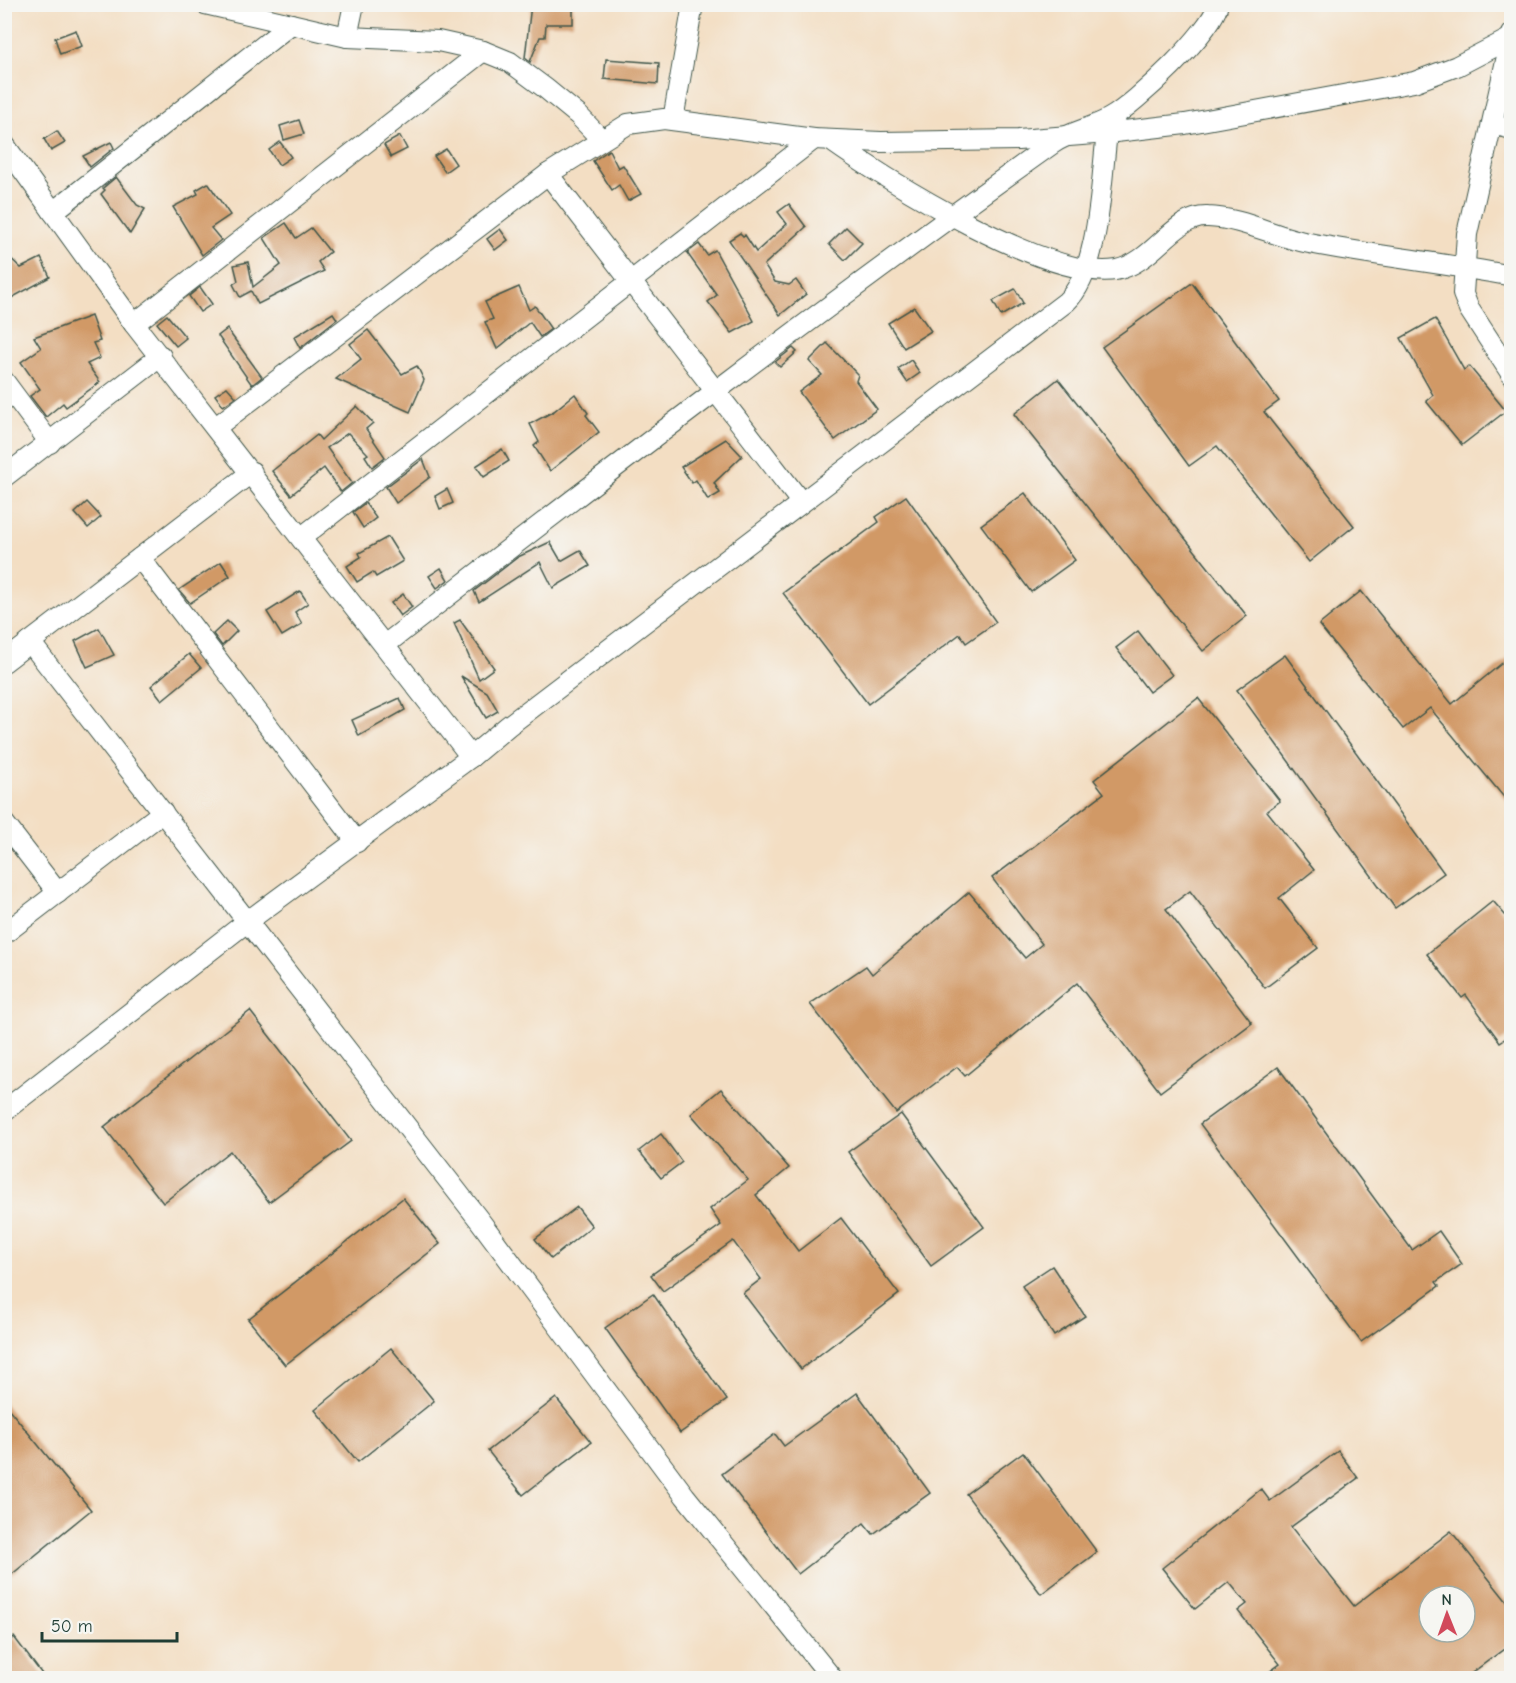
<svg xmlns="http://www.w3.org/2000/svg" width="1516" height="1683" viewBox="0 0 1516 1683" font-family="'Comic Neue',sans-serif">
  <style>
    .building { fill: #d19966; fill-rule: evenodd }
    .lines { fill: none; stroke-linecap: round; stroke-linejoin: round }
    .minor-casing { stroke: #3f5549; stroke-width: 22 }
    .minor { stroke: #fff; stroke-width: 20 }
  </style>
  <rect width="100%" height="100%" fill="#f6f6f2"/>
  <filter id="ink" filterUnits="userSpaceOnUse"><feTurbulence type="fractalNoise" baseFrequency=".0167" numOctaves="2"/><feDisplacementMap in="SourceGraphic" scale="12" xChannelSelector="R" yChannelSelector="G"/><feConvolveMatrix kernelMatrix="1 2 1 2 8 2 1 2 1" color-interpolation-filters="sRGB"/></filter>
  <filter id="wash" filterUnits="userSpaceOnUse"><feTurbulence type="fractalNoise" baseFrequency=".008" numOctaves="4" result="noise"/><feDisplacementMap in="SourceGraphic" scale="24" xChannelSelector="R" yChannelSelector="G"/><feGaussianBlur stdDeviation="1.35" result="paint"/><feColorMatrix in="noise" values="0 0 0 0 0 0 0 0 0 0 0 0 0 0 0 0 0 1.4 0 .05"/><feComposite in="paint" operator="in"/></filter>
  <g filter="url(#wash)">
    <rect width="100%" height="100%" fill="#f3dec3"/>
    <g id="blocks">
      <g class="building">
        <polygon points="531,4 573,4 573,24 546,24 545,37 540,37 530,62 525,58"/>
        <polygon points="76,30 82,46 60,54 55,38"/>
        <polygon points="606,59 659,63 658,84 604,79"/>
        <polygon points="299,120 304,134 284,140 280,126"/>
        <polygon points="57,131 65,143 51,151 44,139"/>
        <polygon points="400,136 407,149 391,157 384,145"/>
        <polygon points="111,142 114,148 90,167 83,156"/>
        <polygon points="280,142 291,157 279,165 269,150"/>
        <polygon points="446,149 456,164 445,172 434,156"/>
        <polygon points="609,150 618,168 623,165 641,194 628,201 619,185 612,190 593,161"/>
        <polygon points="116,177 137,205 145,209 130,234 101,194 105,190 103,188"/>
        <polygon points="208,183 230,215 211,228 221,240 202,255 173,207 198,194 196,190"/>
        <polygon points="789,204 806,227 764,265 775,282 789,285 796,280 806,294 780,315 729,240 740,233 743,236 745,235 756,252 787,224 778,212"/>
        <polygon points="286,223 296,238 311,228 330,252 318,262 324,271 258,304 251,291 240,297 233,284 238,281 234,265 248,262 253,287 281,265 264,238"/>
        <polygon points="846,227 862,243 845,260 829,244"/>
        <polygon points="500,229 508,240 495,250 487,239"/>
        <polygon points="699,244 707,255 715,250 754,321 732,333 708,302 717,295 687,253"/>
        <polygon points="4,252 21,268 41,258 50,277 4,302"/>
        <polygon points="1192,283 1279,401 1264,412 1354,526 1309,562 1217,446 1189,466 1102,347"/>
        <polygon points="200,287 212,304 200,312 189,296"/>
        <polygon points="519,287 529,310 535,306 551,329 540,337 530,322 497,349 485,322 493,319 485,302"/>
        <polygon points="1015,289 1023,303 1001,316 993,301"/>
        <polygon points="914,307 931,331 904,348 888,323"/>
        <polygon points="333,313 337,319 300,348 294,337"/>
        <polygon points="167,315 186,338 176,346 157,323"/>
        <polygon points="91,316 100,341 93,343 100,358 87,364 100,382 66,407 63,403 46,417 30,396 40,389 21,362 41,348 34,337"/>
        <polygon points="1435,319 1464,370 1469,366 1506,411 1462,445 1426,401 1433,395 1401,338"/>
        <polygon points="227,329 262,377 252,385 218,336"/>
        <polygon points="368,330 402,374 417,366 424,380 410,412 336,379 361,359 350,344"/>
        <polygon points="827,343 858,375 856,381 877,409 835,440 799,392 822,375 809,361"/>
        <polygon points="793,348 797,352 780,367 775,362"/>
        <polygon points="911,360 920,373 907,382 898,369"/>
        <polygon points="1058,379 1247,616 1203,651 1014,414"/>
        <polygon points="227,387 236,397 223,406 215,395"/>
        <polygon points="575,394 588,413 586,415 599,432 550,471 534,446 539,442 530,424 554,411"/>
        <polygon points="357,406 373,423 366,429 385,457 372,467 365,456 368,454 348,433 327,448 352,483 341,492 324,468 291,495 272,471 317,435 321,440"/>
        <polygon points="726,439 742,456 714,483 720,493 708,500 696,480 692,483 681,467"/>
        <polygon points="502,449 509,461 484,477 476,466"/>
        <polygon points="423,459 430,477 396,503 386,487"/>
        <polygon points="447,489 453,503 440,509 435,496"/>
        <polygon points="1025,493 1075,560 1031,592 981,525"/>
        <polygon points="906,496 996,622 966,643 960,634 868,704 783,593 879,522 876,517"/>
        <polygon points="87,502 101,517 88,528 75,513"/>
        <polygon points="365,503 376,518 363,528 353,512"/>
        <polygon points="388,537 403,561 376,577 373,572 357,582 347,566 361,557 359,553"/>
        <polygon points="550,542 561,561 580,550 590,566 553,588 540,562 479,602 474,591 518,557"/>
        <polygon points="221,562 230,576 190,603 179,590"/>
        <polygon points="441,568 448,580 437,588 429,576"/>
        <polygon points="300,591 308,603 295,612 302,624 282,636 267,612"/>
        <polygon points="1361,591 1452,704 1512,655 1512,807 1430,708 1403,729 1319,625"/>
        <polygon points="403,594 412,607 400,616 391,603"/>
        <polygon points="460,620 494,668 479,679 454,623"/>
        <polygon points="227,621 237,631 222,646 213,634"/>
        <polygon points="99,628 114,655 87,667 75,641"/>
        <polygon points="1138,631 1172,675 1149,692 1116,648"/>
        <polygon points="189,654 201,668 162,700 151,686"/>
        <polygon points="1285,655 1444,873 1395,908 1237,690"/>
        <polygon points="461,676 487,692 498,711 486,718"/>
        <polygon points="400,698 405,710 359,736 352,720"/>
        <polygon points="1198,698 1280,801 1267,811 1314,870 1279,898 1318,948 1265,988 1190,891 1166,909 1252,1023 1160,1092 1077,983 965,1076 957,1067 896,1113 810,1004 866,966 872,974 969,892 1025,958 1042,944 992,878 1104,793 1094,780"/>
        <polygon points="1493,901 1512,923 1512,1034 1500,1042 1466,995 1462,998 1427,954"/>
        <polygon points="250,1011 351,1141 269,1202 230,1151 163,1203 104,1127"/>
        <polygon points="1278,1067 1412,1250 1439,1231 1462,1264 1436,1282 1439,1286 1361,1342 1200,1124"/>
        <polygon points="721,1089 789,1168 756,1195 798,1251 841,1218 899,1294 801,1369 743,1293 761,1279 733,1241 663,1291 651,1275 721,1225 710,1209 748,1180 691,1114"/>
        <polygon points="901,1114 984,1227 931,1266 848,1152"/>
        <polygon points="661,1134 682,1162 661,1178 639,1151"/>
        <polygon points="403,1198 440,1244 285,1365 248,1319"/>
        <polygon points="577,1207 592,1226 551,1259 535,1239"/>
        <polygon points="1052,1266 1085,1316 1054,1336 1022,1286"/>
        <polygon points="653,1294 727,1400 680,1433 605,1328"/>
        <polygon points="391,1348 434,1401 358,1462 315,1410"/>
        <polygon points="857,1393 930,1493 873,1534 864,1523 798,1574 722,1474 775,1434 784,1446"/>
        <polygon points="556,1398 591,1442 523,1495 488,1451"/>
        <polygon points="4,1403 91,1510 11,1575 4,1566"/>
        <path d="M1338 1451 1358 1478 1291 1527 1354 1606 1451 1531 1512 1608V1643L1465 1678H1261L1280 1664 1238 1611 1247 1604 1229 1582 1195 1609 1162 1568 1261 1489 1270 1501ZM1429 1596H1465V1632H1429Z"/>
        <polygon points="1023,1452 1097,1552 1041,1594 966,1494"/>
        <polygon points="14,1637 45,1678 4,1678 4,1645"/>
      </g>
    </g>
  </g>
  <g filter="url(#ink)">
    <use href="#blocks" fill-opacity="0" stroke="#3f5549" stroke-width="1.5"/>
    <g class="lines">
      <defs>
        <g id="minor">
          <polyline points="205,4 347,37 438,41 483,51 510,62 545,88 578,115 601,139"/>
          <polyline points="1512,34 1467,234 1463,294 1469,309 1512,375"/>
          <polyline points="347,37 354,4"/>
          <polyline points="673,120 693,4"/>
          <polyline points="1493,124 1512,129"/>
          <path d="M830 140C886 180 1048 281 1116 270 1154 263 1173 215 1208 217 1242 218 1276 237 1309 243 1376 256 1444 263 1512 276"/>
          <polyline points="4,144 134,324 471,757"/>
          <polyline points="548,174 801,502"/>
          <polyline points="53,212 291,24"/>
          <polyline points="134,324 483,51"/>
          <polyline points="4,381 50,443"/>
          <polyline points="216,427 548,174 628,124 664,119 814,139 881,142 1018,140 1107,133 1185,124 1414,82 1457,66 1511,38"/>
          <polyline points="4,477 161,356"/>
          <polyline points="302,537 814,139"/>
          <polyline points="140,558 357,842"/>
          <polyline points="30,642 480,1221 685,1496 832,1678"/>
          <path d="M386 644C605 474 826 305 1052 144 1069 132 1091 129 1110 118 1135 104 1213 31 1218 4"/>
          <polyline points="4,662 252,472"/>
          <polyline points="4,823 58,893"/>
          <polyline points="4,934 163,812"/>
          <path d="M4 1111 248 921 471 757 508 726 1066 302C1100 271 1101 179 1107 133"/>
        </g>
      </defs>
      <use href="#minor" class="minor-casing"/>
      <use href="#minor" class="minor"/>
    </g>
  </g>
  <rect width="1516" height="1683" fill="none" stroke="#f6f6f2" stroke-width="24"/>
  <g transform="translate(1447 1614) rotate(359)"><circle r="28" fill="#f6f6f2" stroke="#a0aca6" stroke-width="1.5"/>
  <path d="M0-4.5L10 22L0 15L-10 22Z" fill="#d1495b"/>
  <text y="-9" font-size="16" font-weight="bold" text-anchor="middle" fill="#1f3d34">N</text>
  </g>
  <path d="M42 1632v9h135v-9" fill="none" stroke="#1f3d34" stroke-width="3"/>
  <text x="51" y="1632" font-size="18" fill="#1f3d34" stroke="#f6f6f2" stroke-width="4.5" paint-order="stroke">50 m</text>
</svg>
